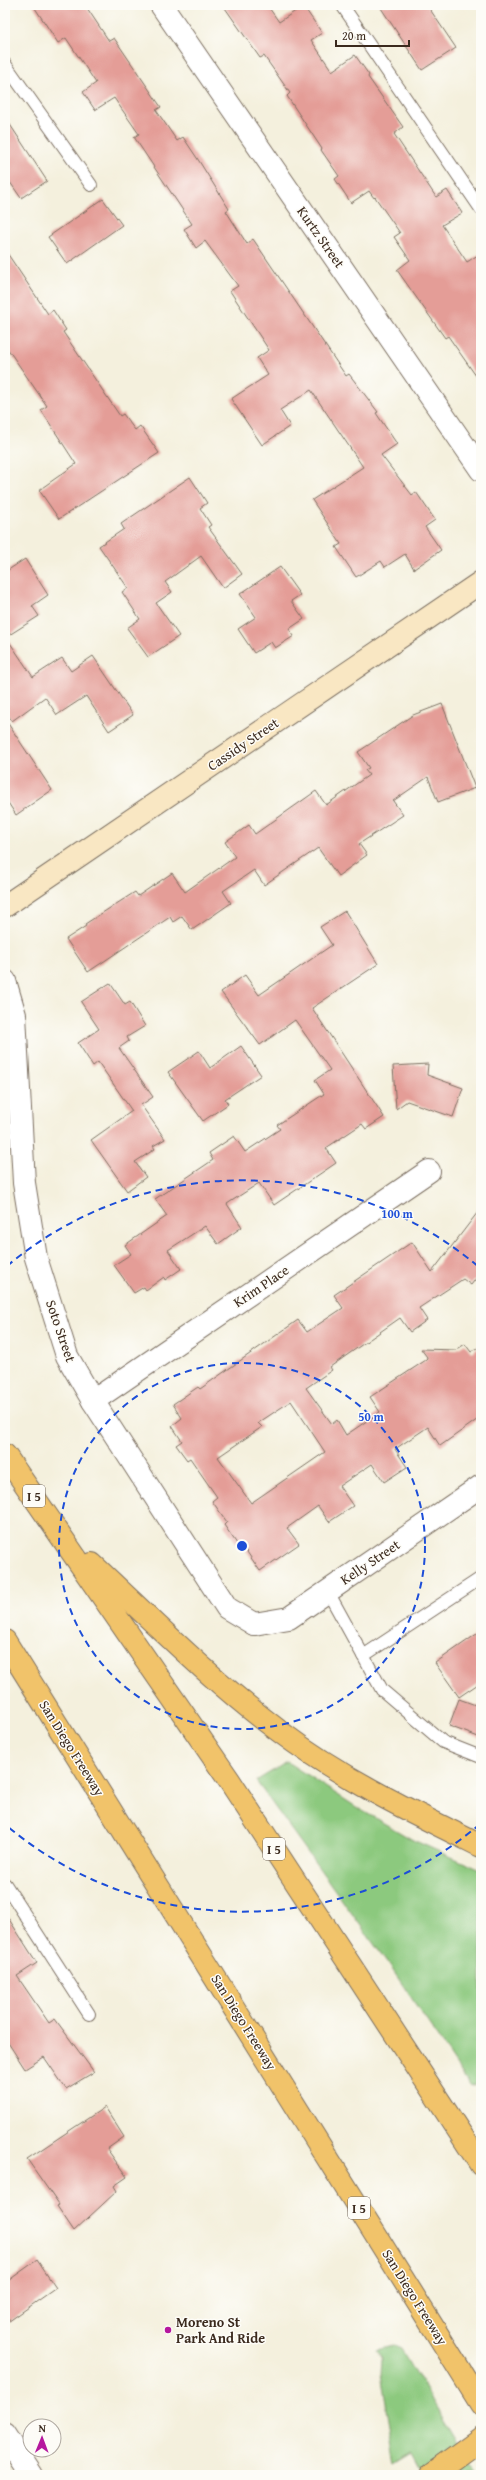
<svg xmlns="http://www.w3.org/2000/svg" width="486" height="2480" viewBox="0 0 486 2480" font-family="'Gentium Book Plus',serif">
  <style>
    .green { fill: #8cc97e; stroke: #647a4e }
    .building { fill: #e49d97; fill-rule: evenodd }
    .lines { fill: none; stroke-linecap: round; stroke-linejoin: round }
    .service-casing { stroke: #7c6f61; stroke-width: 14 }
    .minor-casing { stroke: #7c6f61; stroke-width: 24 }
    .tertiary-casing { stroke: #7c6f61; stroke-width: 24 }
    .secondary-casing { stroke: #7c6f61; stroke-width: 24 }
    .motorway-casing { stroke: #7c6f61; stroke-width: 24 }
    .service { stroke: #fff; stroke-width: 12 }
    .minor { stroke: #fff; stroke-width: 22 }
    .tertiary { stroke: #fff; stroke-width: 22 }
    .secondary { stroke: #f9e7c3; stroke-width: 22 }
    .motorway { stroke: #f1c36a; stroke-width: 22 }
    .ring { fill: none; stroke: #1d4ed8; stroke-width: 2; stroke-dasharray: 7 5 }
    .poi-dot { fill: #b5179e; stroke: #fdfcf7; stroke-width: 1.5 }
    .labels { text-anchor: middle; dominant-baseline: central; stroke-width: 3; stroke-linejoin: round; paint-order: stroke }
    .shield { fill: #fdfcf7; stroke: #75695f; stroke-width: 1 }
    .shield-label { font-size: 13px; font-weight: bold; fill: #3b2a1e }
    .street-label { font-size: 14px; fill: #3b2a1e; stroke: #fdfcf7 }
    .poi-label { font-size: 14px; font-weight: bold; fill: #3b2a1e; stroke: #fdfcf7; text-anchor: start }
    .centre { fill: #1d4ed8; stroke: #fdfcf7; stroke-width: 2 }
    .ring-label { font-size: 12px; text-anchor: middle; font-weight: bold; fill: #1d4ed8; stroke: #fdfcf7; stroke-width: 3; stroke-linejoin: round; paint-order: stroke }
  </style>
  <rect width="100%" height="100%" fill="#fdfcf7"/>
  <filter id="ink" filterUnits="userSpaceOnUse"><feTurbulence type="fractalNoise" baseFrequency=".025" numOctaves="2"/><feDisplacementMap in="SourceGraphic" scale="8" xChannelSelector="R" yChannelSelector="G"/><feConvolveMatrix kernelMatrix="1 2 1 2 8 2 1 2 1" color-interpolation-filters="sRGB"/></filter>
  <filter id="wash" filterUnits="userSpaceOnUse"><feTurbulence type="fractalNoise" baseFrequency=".012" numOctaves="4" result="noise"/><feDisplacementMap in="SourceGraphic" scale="16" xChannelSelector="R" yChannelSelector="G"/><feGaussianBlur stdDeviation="0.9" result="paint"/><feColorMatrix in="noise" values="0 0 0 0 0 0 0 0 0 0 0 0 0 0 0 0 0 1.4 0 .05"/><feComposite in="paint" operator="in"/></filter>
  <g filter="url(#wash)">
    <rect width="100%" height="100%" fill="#f4f0dd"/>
    <g class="green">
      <polygon points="287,1762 361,1810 413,1840 481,1870 481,2082 471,2087 392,1969 256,1781"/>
      <polygon points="394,2346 401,2349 476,2475 427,2475 414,2451 396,2462 381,2374 382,2358 376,2350"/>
    </g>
    <g id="blocks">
      <g class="building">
        <polygon points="33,5 85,5 109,41 114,38 161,107 156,110 177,141 183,137 199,161 229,209 226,211 247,244 253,239 346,376 349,374 378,412 376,413 397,444 381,455 412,495 416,492 435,520 425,527 441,550 414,569 405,554 385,567 381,561 356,577 336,547 341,544 312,500 363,467 311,390 280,410 290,426 262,445 231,399 268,375 257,358 269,350 230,291 238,286 205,241 196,248 184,229 192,224 134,137 139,134 114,98 95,110 83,92 96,83 66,38 58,43"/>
        <polygon points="223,5 267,5 279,22 300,8 302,9 304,7 322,33 311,40 332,71 355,55 369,75 368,77 403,127 394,134 436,197 447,190 462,213 442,225 467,262 481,253 481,383 448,336 445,338 397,270 410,260 394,237 400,233 375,197 374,198 369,191 351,203 335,179 339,176 321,150 322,149 287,96 290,93 264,56 260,58"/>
        <polygon points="379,5 427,5 456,48 422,70"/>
        <polygon points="5,117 47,181 21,198 5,175"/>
        <polygon points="103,199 122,225 67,264 48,237"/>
        <polygon points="5,250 48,314 53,310 66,330 63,332 120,416 123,414 135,430 140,426 159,453 59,519 39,490 76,464 41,410 47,406 5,345"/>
        <polygon points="190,477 207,503 200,508 211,525 208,527 242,574 223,588 201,556 165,582 172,592 156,603 179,636 148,657 127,628 140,619 122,592 128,588 99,546 124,529 121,524"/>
        <polygon points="25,559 48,595 32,606 39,616 6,637 33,677 62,658 71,671 93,656 133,715 109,731 86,696 57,715 45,697 12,721 5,711 5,572"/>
        <polygon points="280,567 300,595 291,601 304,619 289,629 294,636 275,648 271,642 254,653 238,629 256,617 240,594"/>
        <polygon points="442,704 475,788 438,802 428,777 393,801 403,815 359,844 367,855 338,876 318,848 264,885 254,870 223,891 231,903 192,930 182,916 173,922 170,917 88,972 66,939 86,926 85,924 135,892 138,896 172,873 185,892 235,857 225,842 249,825 255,834 316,791 326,805 369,775 365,770 369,768 358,752 413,715"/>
        <polygon points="5,719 52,790 16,815 5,798"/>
        <polygon points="345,911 378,964 312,1008 384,1117 366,1129 362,1124 326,1148 336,1163 274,1205 259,1183 227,1204 242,1227 218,1244 205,1226 168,1250 181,1269 165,1280 164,1277 146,1290 144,1287 134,1293 114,1265 131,1254 125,1245 167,1216 155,1199 213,1160 209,1153 234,1136 245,1152 280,1129 277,1125 324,1094 315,1080 330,1070 295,1020 260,1045 221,992 245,975 259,995 332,945 320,927"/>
        <polygon points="110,983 125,1005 130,1002 145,1026 127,1037 129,1041 119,1048 153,1097 141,1105 165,1139 153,1146 155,1149 135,1162 146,1177 127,1191 91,1140 132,1111 98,1062 93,1066 78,1043 99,1029 81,1002"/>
        <polygon points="241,1046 261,1075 225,1099 228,1104 203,1121 168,1072 199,1051 210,1068"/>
        <polygon points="428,1064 427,1075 463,1088 453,1117 407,1101 396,1109 393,1066"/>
        <path d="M481 1208V1272L471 1285 463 1279 419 1308 427 1320 410 1332 400 1318 330 1367 332 1370 306 1388 332 1424 337 1420 346 1435 380 1412 370 1397 426 1360 427 1357 421 1349 456 1350 465 1344 471 1352 481 1346V1417L440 1446 428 1427 395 1449 407 1467 384 1482 372 1464 339 1486 353 1506 329 1522 318 1506 287 1528 299 1544 260 1571 245 1549 242 1551 224 1525 227 1522 212 1501 217 1497 190 1458 187 1460 176 1445 182 1441 172 1426 182 1418 173 1404 198 1387 200 1389 298 1320 307 1332 343 1308 334 1295 412 1242 432 1272ZM291 1401 325 1452 251 1503 218 1457 262 1427 258 1423Z"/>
        <polygon points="481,1631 481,1682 459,1697 435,1663"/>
        <polygon points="459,1699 481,1707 481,1738 449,1726"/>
        <polygon points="5,1913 37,1963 17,1976 49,2023 55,2019 94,2072 66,2089 44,2057 25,2069 5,2038"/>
        <polygon points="105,2107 124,2137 107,2149 127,2177 114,2186 117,2191 74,2231 57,2206 59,2205 27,2159"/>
        <polygon points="37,2260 56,2288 5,2324 5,2283"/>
      </g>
    </g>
  </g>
  <g filter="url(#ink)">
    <use href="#blocks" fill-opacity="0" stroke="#7c6f61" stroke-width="1"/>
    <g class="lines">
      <defs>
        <g id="service">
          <polyline points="342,5 481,209"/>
          <polyline points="5,64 91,185"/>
          <polyline points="328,1592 382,1690 443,1742 481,1757"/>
          <polyline points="363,1656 481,1578"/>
          <polyline points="5,1884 89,2014"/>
        </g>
        <g id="minor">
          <polyline points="161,5 481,470"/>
          <polyline points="93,1401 429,1171"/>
          <polyline points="254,1624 289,1618 481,1486"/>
          <polyline points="5,2434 32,2475"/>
        </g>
        <polyline id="tertiary" points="5,981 15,1015 24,1183 36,1258 67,1356 93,1401 227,1608 254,1624"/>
        <polyline id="secondary" points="5,906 481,582"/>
        <g id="motorway">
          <polyline points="5,1455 229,1780 481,2165"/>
          <path d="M92 1564C153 1621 212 1681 279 1731 341 1778 412 1812 481 1846"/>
          <polyline points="5,1641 481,2404"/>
          <polyline points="431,2475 481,2439"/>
        </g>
      </defs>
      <use href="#service" class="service-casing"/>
      <use href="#minor" class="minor-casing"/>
      <use href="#tertiary" class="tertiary-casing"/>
      <use href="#secondary" class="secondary-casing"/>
      <use href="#motorway" class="motorway-casing"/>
      <use href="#service" class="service"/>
      <use href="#minor" class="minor"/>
      <use href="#tertiary" class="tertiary"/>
      <use href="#secondary" class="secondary"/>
      <use href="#motorway" class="motorway"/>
    </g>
  </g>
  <g class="ring">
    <circle cx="242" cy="1546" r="183"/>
    <path d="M480 1824A366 366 0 0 1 7 1826M7 1266A366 366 0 0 1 480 1268"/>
  </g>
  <circle class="poi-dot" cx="168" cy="2330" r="4"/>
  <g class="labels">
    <g class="shield">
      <rect x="23" y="1485" width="22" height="22" rx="3"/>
      <rect x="263" y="1838" width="22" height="22" rx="3"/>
      <rect x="348" y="2197" width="22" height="22" rx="3"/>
    </g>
    <g class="shield-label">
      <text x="34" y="1496">I 5</text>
      <text x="274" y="1849">I 5</text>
      <text x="359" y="2208">I 5</text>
    </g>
    <g class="street-label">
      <text transform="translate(321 237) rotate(55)">Kurtz Street</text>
      <text transform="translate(243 744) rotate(-34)">Cassidy Street</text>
      <text transform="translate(261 1286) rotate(-34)">Krim Place</text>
      <text transform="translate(61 1331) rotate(71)">Soto Street</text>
      <text transform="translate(370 1562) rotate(-34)">Kelly Street</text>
      <text transform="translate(72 1748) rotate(58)">San Diego Freeway</text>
      <text transform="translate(244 2022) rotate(58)">San Diego Freeway</text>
      <text transform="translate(415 2297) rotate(58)">San Diego Freeway</text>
    </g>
    <g class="poi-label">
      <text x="176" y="2322">Moreno St<tspan x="176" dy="16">Park And Ride</tspan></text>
    </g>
  </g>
  <circle cx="242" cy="1546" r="6" class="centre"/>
  <g class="ring-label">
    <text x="397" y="1218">100 m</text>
    <text x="371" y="1421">50 m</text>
  </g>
  <rect width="486" height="2480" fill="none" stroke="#fdfcf7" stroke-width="20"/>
  <g transform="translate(42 2438) rotate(1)"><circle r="19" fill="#fdfcf7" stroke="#afa8a0"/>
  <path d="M0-3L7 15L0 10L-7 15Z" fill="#b5179e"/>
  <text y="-6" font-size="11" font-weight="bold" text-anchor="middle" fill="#3b2a1e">N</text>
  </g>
  <path d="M336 40v6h73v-6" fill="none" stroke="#3b2a1e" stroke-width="2"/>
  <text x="342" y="40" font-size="12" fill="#3b2a1e" stroke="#fdfcf7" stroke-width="3" paint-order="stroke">20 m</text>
</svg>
